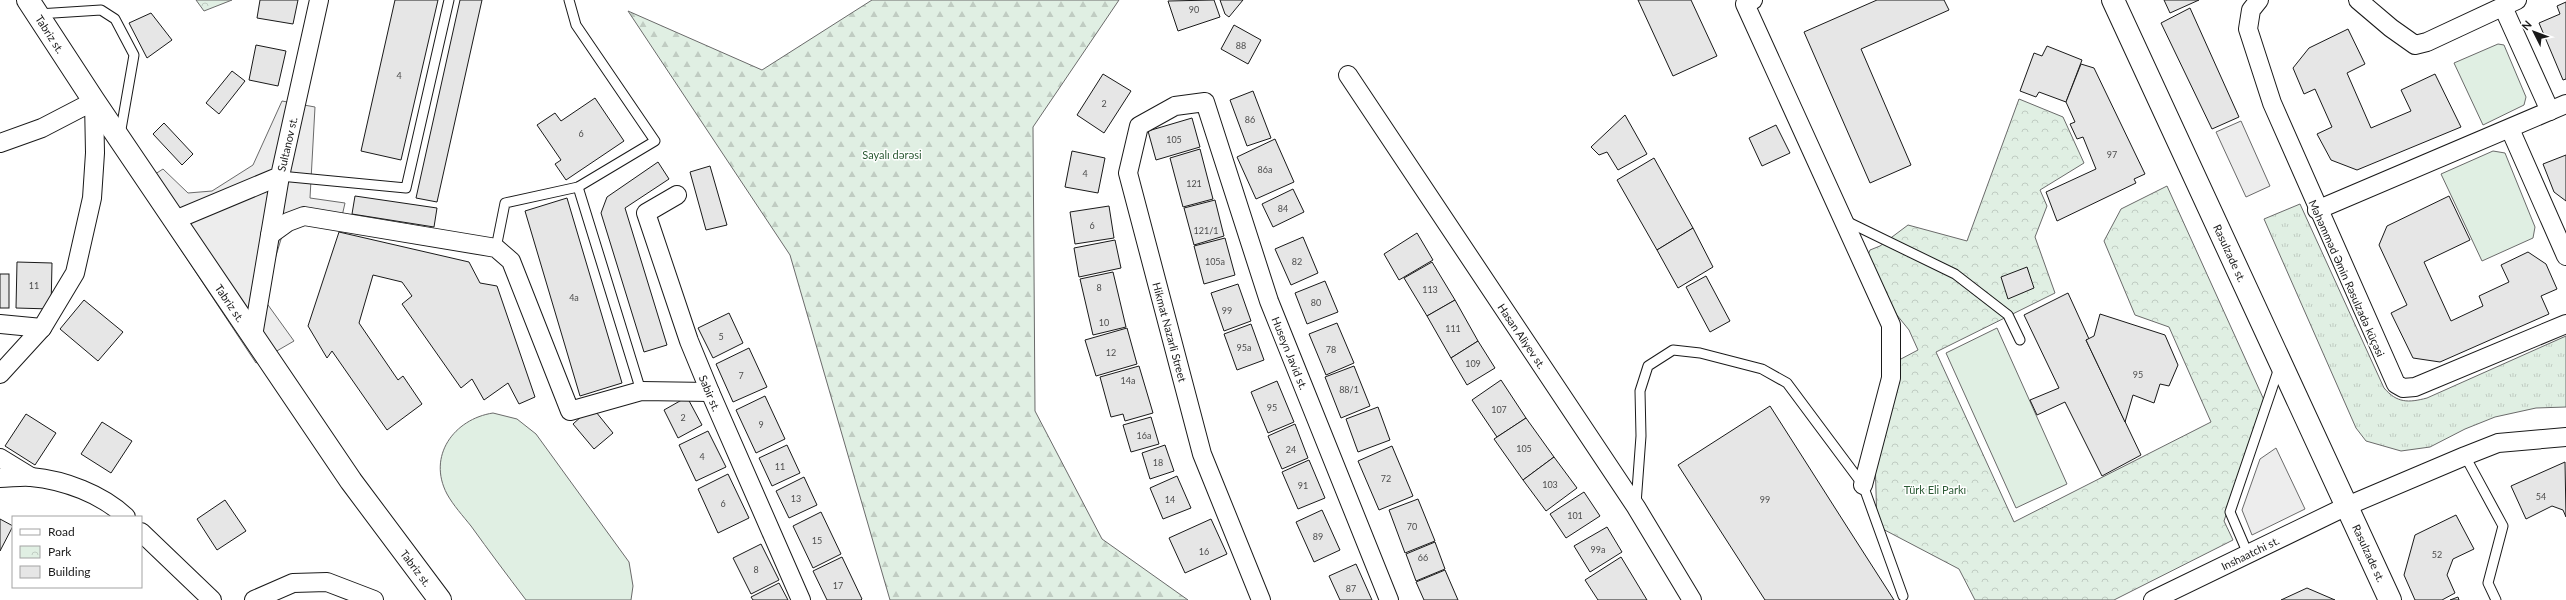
<svg xmlns="http://www.w3.org/2000/svg" width="2566" height="600" viewBox="0 0 2566 600" font-family="Lato,sans-serif">
  <style>
    .grass { fill: url(#grass-tufts); stroke: #6a6a6a }
    .forest { fill: url(#forest-firs); stroke: #6a6a6a }
    .park { fill: url(#park-crowns); stroke: #6a6a6a }
    .garden { fill: #e0efe3; stroke: #6a6a6a }
    .parking { fill: #ededed; stroke: #6a6a6a }
    .building { fill: #e6e6e6; stroke: #1a1a1a }
    .lines { fill: none; stroke-linecap: round; stroke-linejoin: round }
    .service-casing { stroke: #1a1a1a; stroke-width: 11 }
    .minor-casing { stroke: #1a1a1a; stroke-width: 20 }
    .secondary-casing { stroke: #1a1a1a; stroke-width: 24 }
    .service { stroke: #fff; stroke-width: 9 }
    .minor { stroke: #fff; stroke-width: 18 }
    .secondary { stroke: #fff; stroke-width: 22 }
    .labels { text-anchor: middle; dominant-baseline: central; stroke-width: 3; stroke-linejoin: round; paint-order: stroke }
    .number-label { font-size: 9px; fill: #4d4d4d }
    .street-label { font-size: 11px; fill: #1a1a1a; stroke: #fff }
    .park-label { font-size: 11px; fill: #2b5a34; stroke: #fff }
  </style>
  <defs>
    <pattern id="grass-tufts" width="24" height="20" patternUnits="userSpaceOnUse"><rect width="24" height="20" fill="#e0efe3"/><path d="M3 7l-1-3M5 7V3M7 7l1-3M15 17l-1-3M17 17v-4M19 17l1-3" fill="none" stroke="#c0ccc2"/></pattern>
    <pattern id="forest-firs" width="22" height="20" patternUnits="userSpaceOnUse"><rect width="22" height="20" fill="#e0efe3"/><path d="M5 1l3.5 6h-7zM16 11l3.5 6h-7z" fill="#c0ccc2"/></pattern>
    <pattern id="park-crowns" width="20" height="18" patternUnits="userSpaceOnUse"><rect width="20" height="18" fill="#e0efe3"/><path d="M2 6a3 3 0 1 1 6 0M12 15a3 3 0 1 1 6 0" fill="none" stroke="#c0ccc2"/></pattern>
  </defs>
  <rect width="100%" height="100%" fill="#fff"/>
  <path class="grass" d="M2300 204 2384 388C2397 403 2408 403 2427 398L2566 336V407L2536 408 2495 417 2465 429 2430 447 2401 451 2366 441 2356 428 2264 219Z"/>
  <polygon class="forest" points="872,0 1119,0 1033,127 1035,411 1102,539 1188,600 890,600 790,255 628,11 762,70"/>
  <g class="park">
    <polygon points="196,0 232,0 204,11"/>
    <polygon points="2019,99 2063,117 2084,163 2040,190 2047,206 2035,237 2055,293 1936,352 2014,522 2211,422 2169,327 2135,315 2104,241 2121,209 2167,186 2264,400 2224,521 2233,540 2114,600 1975,600 1959,569 1877,526 1875,457 1899,360 1918,350 1909,330 1884,299 1866,260 1870,250 1880,246 1908,225 1967,241"/>
  </g>
  <g class="garden">
    <polygon points="2498,44 2504,45 2526,97 2524,105 2483,125 2454,63"/>
    <polygon points="2493,151 2505,153 2535,227 2533,238 2482,261 2441,174"/>
    <polygon points="1997,328 2067,484 2016,508 1946,353"/>
    <path d="M493 413 517 419 536 434 629 562 633 586 631 600H526C507 575 489 551 471 526 463 516 453 505 447 494 427 456 454 419 493 413Z"/>
  </g>
  <g class="parking">
    <polygon points="282,101 315,107 310,198 345,203 340,225 304,217 282,236 263,298 294,341 256,363 138,185 163,169 188,193 212,191 253,165"/>
    <polygon points="2241,121 2270,186 2246,197 2216,132"/>
    <polygon points="2276,448 2305,509 2252,535 2242,510 2260,459"/>
  </g>
  <g class="building">
    <polygon points="260,0 298,0 293,24 257,18"/>
    <polygon points="395,0 438,0 401,160 361,151"/>
    <polygon points="460,0 482,0 437,202 416,198"/>
    <polygon points="1214,0 1220,17 1178,31 1168,1"/>
    <polygon points="1220,0 1243,0 1229,17 1225,14"/>
    <polygon points="1638,0 1691,0 1717,56 1673,76"/>
    <polygon points="1877,0 1944,0 1949,10 1861,49 1911,165 1870,183 1804,32"/>
    <polygon points="2164,0 2199,0 2170,13"/>
    <polygon points="2566,2 2566,79 2563,80 2539,23 2560,14 2557,6"/>
    <polygon points="2190,8 2239,117 2212,129 2161,23"/>
    <polygon points="151,13 172,40 147,58 129,23"/>
    <polygon points="1234,25 1261,40 1248,64 1221,49"/>
    <polygon points="2348,29 2365,64 2347,73 2371,128 2411,111 2401,90 2435,74 2461,127 2357,170 2331,160 2317,134 2332,127 2315,89 2304,94 2293,68 2309,48"/>
    <polygon points="256,45 286,51 278,86 249,80"/>
    <polygon points="2047,46 2082,60 2066,102 2039,92 2036,97 2020,91 2034,53 2042,56"/>
    <polygon points="2081,64 2094,68 2145,174 2134,179 2136,183 2057,221 2046,192 2096,169 2083,137 2077,139 2070,124 2075,122 2066,102"/>
    <polygon points="232,71 245,81 219,114 206,103"/>
    <polygon points="1103,74 1131,91 1104,133 1077,115"/>
    <polygon points="1253,91 1271,138 1247,146 1230,100"/>
    <polygon points="595,98 624,141 566,180 555,164 561,160 537,125 555,113 561,121"/>
    <polygon points="1625,115 1647,154 1618,170 1607,152 1599,155 1591,147"/>
    <polygon points="1192,118 1200,147 1156,160 1148,131"/>
    <polygon points="164,123 193,154 182,165 153,134"/>
    <polygon points="1776,125 1790,153 1762,166 1749,138"/>
    <polygon points="1275,139 1294,182 1256,199 1237,157"/>
    <polygon points="1200,149 1213,199 1183,207 1170,158"/>
    <polygon points="1072,151 1105,158 1098,193 1065,187"/>
    <polygon points="2566,155 2566,201 2554,192 2543,164"/>
    <polygon points="1654,158 1693,228 1657,250 1617,180"/>
    <polygon points="658,162 669,179 625,208 667,345 644,352 601,213 607,197"/>
    <polygon points="710,166 727,225 706,230 690,172"/>
    <polygon points="1293,189 1304,212 1273,227 1262,204"/>
    <polygon points="355,196 437,208 434,227 352,214"/>
    <polygon points="2449,196 2470,240 2424,262 2451,321 2483,306 2479,296 2509,282 2501,265 2528,252 2546,264 2557,289 2541,296 2549,314 2440,362 2413,358 2391,313 2407,305 2379,245 2387,226"/>
    <polygon points="567,198 622,383 580,396 525,211"/>
    <polygon points="1215,200 1224,236 1194,245 1184,208"/>
    <polygon points="1109,206 1114,238 1075,244 1070,212"/>
    <polygon points="1693,228 1713,267 1678,288 1657,250"/>
    <polygon points="339,232 469,262 480,283 497,286 535,397 519,404 508,383 484,400 472,379 461,388 402,304 412,296 402,282 373,275 359,323 398,380 403,376 422,404 387,430 332,351 327,358 308,326"/>
    <polygon points="1417,233 1433,260 1399,280 1384,254"/>
    <polygon points="1303,237 1318,273 1291,285 1275,249"/>
    <polygon points="1225,238 1235,275 1204,284 1194,246"/>
    <polygon points="1115,240 1121,268 1079,277 1074,248"/>
    <polygon points="17,262 52,263 51,309 16,308"/>
    <polygon points="1432,262 1455,300 1427,316 1404,278"/>
    <polygon points="2027,267 2034,288 2008,299 2001,277"/>
    <polygon points="1113,272 1126,327 1093,335 1080,279"/>
    <rect x="0" y="274" width="9" height="34"/>
    <polygon points="1706,276 1730,321 1710,332 1686,287"/>
    <polygon points="1325,281 1338,312 1307,324 1295,293"/>
    <polygon points="1238,284 1251,321 1224,331 1211,293"/>
    <polygon points="2068,293 2089,339 2086,340 2141,455 2102,476 2065,402 2037,415 2030,400 2059,388 2024,315"/>
    <polygon points="84,300 123,332 98,361 60,329"/>
    <polygon points="1455,300 1478,341 1451,358 1427,316"/>
    <polygon points="729,313 743,343 713,358 698,328"/>
    <polygon points="2100,314 2165,335 2178,365 2169,386 2160,384 2154,403 2133,395 2125,422 2086,340 2094,336"/>
    <polygon points="1337,323 1354,363 1326,375 1309,334"/>
    <polygon points="1251,324 1264,360 1237,370 1224,334"/>
    <polygon points="1127,328 1137,364 1096,376 1085,340"/>
    <polygon points="1478,341 1495,368 1467,385 1451,358"/>
    <polygon points="749,348 767,387 733,402 716,364"/>
    <polygon points="1139,366 1153,413 1125,421 1123,414 1111,417 1100,377"/>
    <polygon points="1354,366 1370,406 1341,418 1325,377"/>
    <polygon points="1501,380 1526,418 1497,437 1472,400"/>
    <polygon points="1277,381 1294,422 1268,433 1251,392"/>
    <polygon points="765,396 785,439 756,453 736,410"/>
    <polygon points="687,397 702,425 678,438 664,410"/>
    <polygon points="1770,406 1851,533 1894,600 1765,600 1678,465"/>
    <polygon points="592,407 613,433 594,449 573,424"/>
    <polygon points="1378,407 1390,440 1358,452 1346,419"/>
    <polygon points="26,414 56,433 35,465 5,446"/>
    <polygon points="1151,417 1159,444 1131,452 1123,425"/>
    <polygon points="1526,418 1554,457 1523,480 1494,439"/>
    <polygon points="102,422 132,441 111,473 81,454"/>
    <polygon points="1295,424 1308,458 1282,469 1268,436"/>
    <polygon points="708,431 726,467 696,481 679,445"/>
    <polygon points="787,445 800,473 772,486 759,458"/>
    <polygon points="1165,445 1174,471 1150,479 1142,453"/>
    <polygon points="1392,446 1413,496 1379,510 1358,461"/>
    <polygon points="1554,457 1577,488 1546,511 1523,480"/>
    <polygon points="1309,460 1325,498 1298,509 1282,472"/>
    <polygon points="2565,462 2566,517 2563,510 2552,506 2526,519 2511,486"/>
    <polygon points="728,474 749,518 718,533 698,489"/>
    <polygon points="1177,476 1191,508 1163,519 1150,488"/>
    <polygon points="804,477 817,505 789,518 776,491"/>
    <polygon points="1584,492 1600,516 1566,538 1550,514"/>
    <polygon points="1418,499 1435,541 1405,553 1389,510"/>
    <polygon points="225,500 246,531 217,550 197,519"/>
    <polygon points="1322,510 1340,550 1314,562 1296,522"/>
    <polygon points="821,512 841,554 813,568 793,526"/>
    <polygon points="2456,515 2474,549 2453,559 2447,575 2455,593 2442,600 2415,600 2404,575 2415,535"/>
    <polygon points="0,519 13,526 0,551"/>
    <polygon points="1211,519 1227,554 1185,573 1169,538"/>
    <polygon points="1607,527 1622,552 1590,572 1574,546"/>
    <polygon points="1435,542 1445,569 1416,581 1406,554"/>
    <polygon points="761,544 779,580 751,594 733,558"/>
    <polygon points="842,557 862,599 861,600 827,600 813,571"/>
    <polygon points="1621,557 1647,600 1598,600 1585,580"/>
    <polygon points="1356,564 1372,600 1340,600 1329,576"/>
    <polygon points="1445,570 1458,600 1424,600 1416,582"/>
    <polygon points="779,583 788,600 753,600 751,597"/>
    <polygon points="2307,588 2335,600 2281,600"/>
    <polygon points="2458,597 2459,600 2450,600"/>
  </g>
  <g class="lines">
    <defs>
      <g id="service">
        <polyline points="38,14 101,10 115,19 134,55 120,135"/>
        <polyline points="280,176 406,188 449,0"/>
        <polyline points="578,187 641,391"/>
        <polyline points="1846,221 1955,274 2008,315 2020,340"/>
        <polyline points="496,248 505,203 578,187 655,141 576,25 569,0"/>
        <polyline points="2465,456 2503,526 2488,583 2496,600"/>
        <polyline points="1636,504 1641,436 1640,391 1648,366 1673,350 1700,353 1762,369 1787,383 1863,485 1903,596"/>
        <polyline points="2248,554 2230,512 2279,368"/>
      </g>
      <g id="minor">
        <polyline points="1753,0 1745,4 1891,325 1891,378 1863,485"/>
        <polyline points="2259,0 2251,10 2248,29 2272,103 2396,384 2403,388 2415,387 2566,324"/>
        <polyline points="2358,0 2391,28 2415,45 2427,42 2517,0"/>
        <polyline points="2503,7 2550,111"/>
        <polyline points="1348,75 1636,507 1692,600"/>
        <polyline points="2510,129 2566,256"/>
        <polyline points="0,143 42,128 94,101 95,153 92,198 75,273 42,328 0,324"/>
        <polyline points="677,195 646,213 689,341 710,392 801,600"/>
        <polyline points="2317,210 2566,104"/>
        <polyline points="175,220 280,176 319,0"/>
        <polyline points="270,235 288,222 304,216 496,248 511,261 570,411 641,391 710,392"/>
        <polyline points="253,336 280,176"/>
        <polyline points="0,374 42,328"/>
        <polyline points="0,458 31,477"/>
        <path d="M0 478C10 478 21 476 31 477 64 480 102 494 126 517"/>
        <polyline points="141,532 212,600"/>
        <polyline points="254,600 293,583 327,582 374,600"/>
        <polyline points="1261,600 1202,454 1128,173 1139,126 1175,106 1205,102 1269,301 1389,600"/>
        <polyline points="2153,600 2347,506 2465,456 2498,443 2566,437"/>
      </g>
      <g id="secondary">
        <polyline points="28,0 94,101 351,481 440,600"/>
        <polyline points="2113,0 2390,600"/>
      </g>
    </defs>
    <use href="#service" class="service-casing"/>
    <use href="#minor" class="minor-casing"/>
    <use href="#secondary" class="secondary-casing"/>
    <use href="#service" class="service"/>
    <use href="#minor" class="minor"/>
    <use href="#secondary" class="secondary"/>
  </g>
  <g class="labels">
    <g class="number-label">
      <text x="1194" y="9">90</text>
      <text x="1241" y="45">88</text>
      <text x="399" y="75">4</text>
      <text x="1104" y="103">2</text>
      <text x="1250" y="119">86</text>
      <text x="581" y="133">6</text>
      <text x="1174" y="139">105</text>
      <text x="2112" y="154">97</text>
      <text x="1265" y="169">86a</text>
      <text x="1085" y="173">4</text>
      <text x="1194" y="183">121</text>
      <text x="1283" y="208">84</text>
      <text x="1092" y="225">6</text>
      <text x="1206" y="230">121/1</text>
      <text x="1215" y="261">105a</text>
      <text x="1297" y="261">82</text>
      <text x="34" y="285">11</text>
      <text x="1099" y="287">8</text>
      <text x="1430" y="289">113</text>
      <text x="574" y="297">4a</text>
      <text x="1316" y="302">80</text>
      <text x="1227" y="310">99</text>
      <text x="1104" y="322">10</text>
      <text x="1453" y="328">111</text>
      <text x="721" y="336">5</text>
      <text x="1244" y="347">95a</text>
      <text x="1331" y="349">78</text>
      <text x="1111" y="352">12</text>
      <text x="1473" y="363">109</text>
      <text x="2138" y="374">95</text>
      <text x="741" y="375">7</text>
      <text x="1128" y="380">14a</text>
      <text x="1349" y="389">88/1</text>
      <text x="1272" y="407">95</text>
      <text x="1499" y="409">107</text>
      <text x="683" y="417">2</text>
      <text x="761" y="424">9</text>
      <text x="1144" y="435">16a</text>
      <text x="1524" y="448">105</text>
      <text x="1291" y="449">24</text>
      <text x="702" y="456">4</text>
      <text x="1158" y="462">18</text>
      <text x="780" y="466">11</text>
      <text x="1386" y="478">72</text>
      <text x="1550" y="484">103</text>
      <text x="1303" y="485">91</text>
      <text x="2541" y="496">54</text>
      <text x="796" y="498">13</text>
      <text x="1170" y="499">14</text>
      <text x="1765" y="499">99</text>
      <text x="723" y="503">6</text>
      <text x="1575" y="515">101</text>
      <text x="1412" y="526">70</text>
      <text x="1318" y="536">89</text>
      <text x="817" y="540">15</text>
      <text x="1598" y="549">99a</text>
      <text x="1204" y="551">16</text>
      <text x="2437" y="554">52</text>
      <text x="1423" y="557">66</text>
      <text x="756" y="569">8</text>
      <text x="838" y="585">17</text>
      <text x="1351" y="588">87</text>
    </g>
    <g class="street-label">
      <text transform="translate(50 34) rotate(57)">Tabriz st.</text>
      <text transform="translate(287 144) rotate(-77)">Sultanov st.</text>
      <text transform="translate(2230 253) rotate(65)">Rasulzade st.</text>
      <text transform="translate(2347 278) rotate(66)">Məhəmməd Əmin Rəsulzadə küçəsi</text>
      <text transform="translate(230 303) rotate(56)">Tabriz st.</text>
      <text transform="translate(1170 332) rotate(75)">Hikmat Nazarli Street</text>
      <text transform="translate(1522 336) rotate(56)">Hasan Aliyev st.</text>
      <text transform="translate(1290 353) rotate(68)">Huseyn Javid st.</text>
      <text transform="translate(710 393) rotate(67)">Sabir st.</text>
      <text transform="translate(2250 553) rotate(-26)">Inshaatchi st.</text>
      <text transform="translate(2369 553) rotate(65)">Rasulzade st.</text>
      <text transform="translate(416 568) rotate(53)">Tabriz st.</text>
    </g>
    <g class="park-label">
      <text x="892" y="154">Sayalı dərəsi</text>
      <text x="1935" y="489">Türk Eli Parkı</text>
    </g>
  </g>
  <rect x="12" y="516" width="130" height="72" fill="#ffffff" stroke="#a3a3a3"/>
  <rect x="20" y="529" width="20" height="6" fill="#ffffff" stroke="#a3a3a3"/>
  <text x="48" y="536" font-size="12" fill="#1a1a1a">Road</text>
  <rect x="20" y="546" width="20" height="12" fill="url(#park-crowns)" stroke="#a3a3a3"/>
  <text x="48" y="556" font-size="12" fill="#1a1a1a">Park</text>
  <rect x="20" y="566" width="20" height="12" fill="#e6e6e6" stroke="#a3a3a3"/>
  <text x="48" y="576" font-size="12" fill="#1a1a1a">Building</text>
  <g transform="translate(2534 32) rotate(312)" stroke="#ffffff" stroke-width="3" paint-order="stroke">
  <path d="M0-3L7 15L0 10L-7 15Z" fill="#1a1a1a"/>
  <text y="-6" font-size="11" font-weight="bold" text-anchor="middle" fill="#1a1a1a">N</text>
  </g>
</svg>
